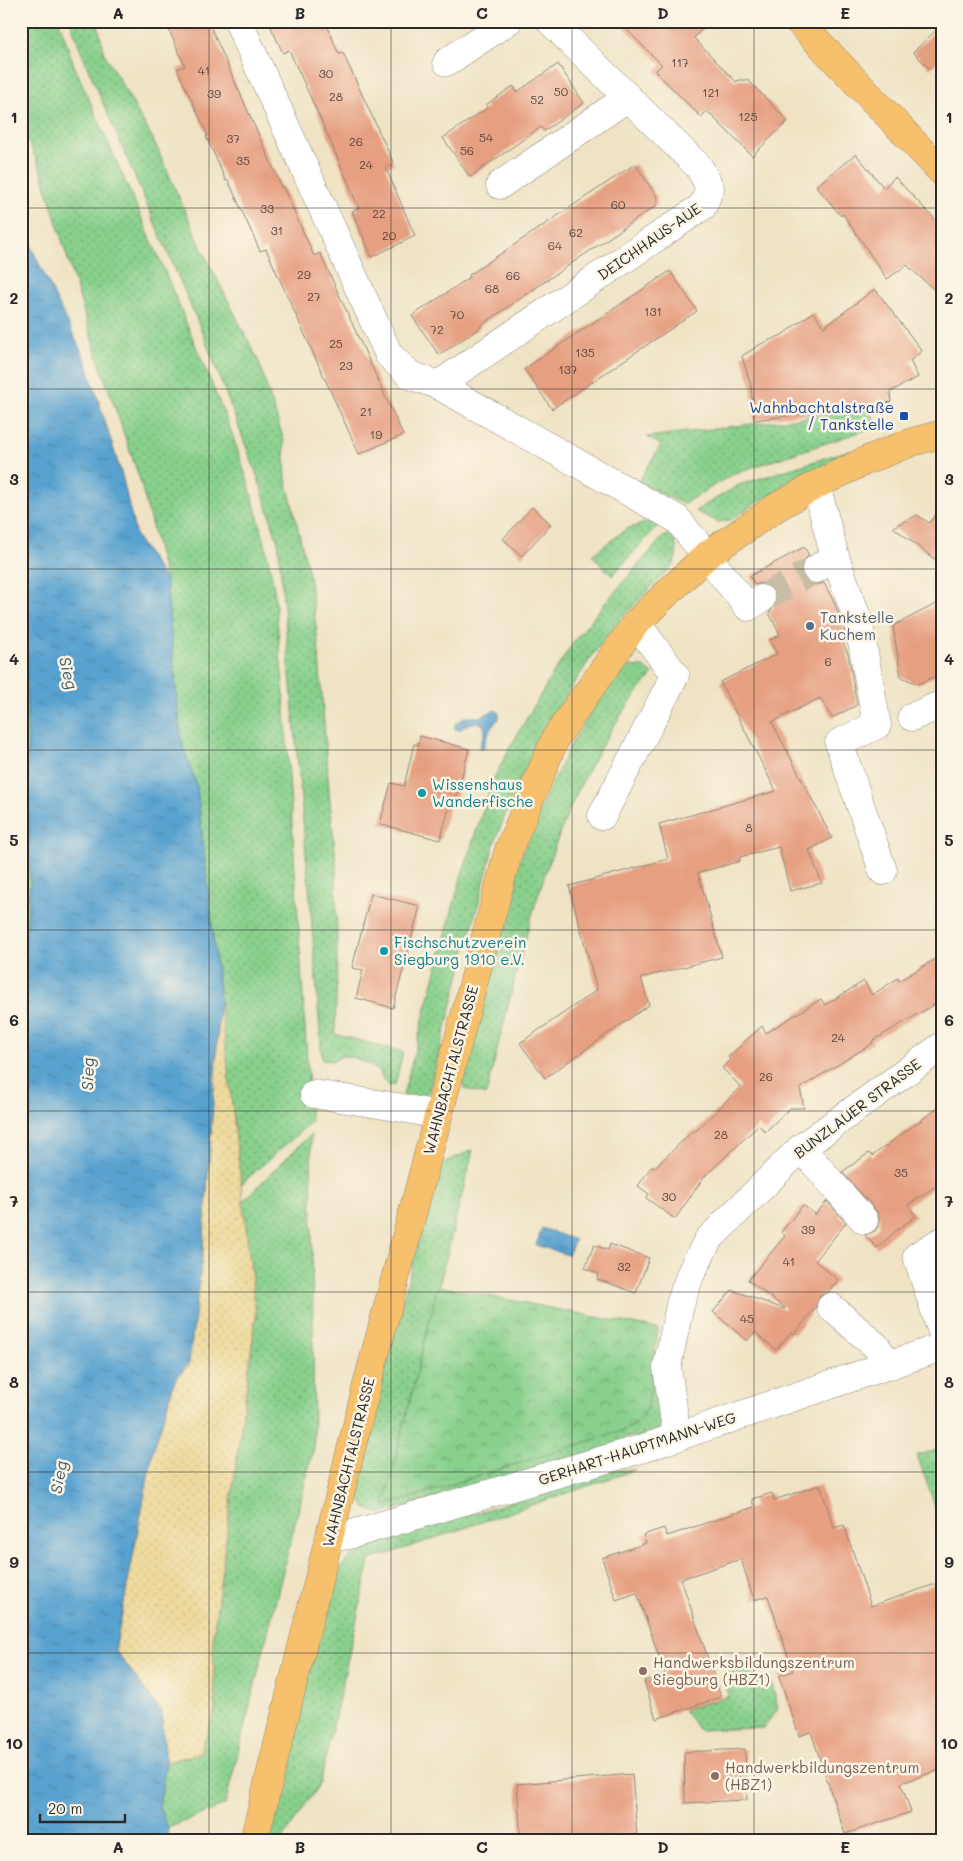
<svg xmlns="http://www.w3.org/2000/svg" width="963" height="1861" viewBox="0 0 963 1861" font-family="Mali,sans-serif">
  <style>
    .grass { fill: url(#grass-dots); stroke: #5a7e5c }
    .sand { fill: url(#sand-dots); stroke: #8c8264 }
    .park { fill: url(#park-crowns); stroke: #5a7e5c }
    .water { fill: url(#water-ripples); stroke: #42667e }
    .building { fill: #e69f81 }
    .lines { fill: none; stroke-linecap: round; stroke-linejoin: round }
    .minor-tunnel { stroke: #c8bea5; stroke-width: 28; stroke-dasharray: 28 14; stroke-linecap: butt }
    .minor-casing { stroke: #8d8778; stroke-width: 29 }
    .major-casing { stroke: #8d8778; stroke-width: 29 }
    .minor { stroke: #fff; stroke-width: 28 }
    .major { stroke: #f7c06c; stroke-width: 28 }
    .grid { fill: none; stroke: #2b2b2b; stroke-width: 1; stroke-opacity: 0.55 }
    .transit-dot { fill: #1a4fb4; stroke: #fcf5e5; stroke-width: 2 }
    .service-dot { fill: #5c6f8a; stroke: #fcf5e5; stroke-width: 2 }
    .culture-dot { fill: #0f9aa8; stroke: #fcf5e5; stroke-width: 2 }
    .education-dot { fill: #8d6e63; stroke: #fcf5e5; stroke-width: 2 }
    .labels { text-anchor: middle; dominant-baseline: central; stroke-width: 5; stroke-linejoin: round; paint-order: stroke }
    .number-label { font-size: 12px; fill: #5a4840 }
    .street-label { font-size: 15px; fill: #2b2b2b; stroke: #fcf5e5 }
    .transit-label { font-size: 15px; fill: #164399; stroke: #fcf5e5; text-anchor: end }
    .service-label { font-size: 15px; fill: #4e5e75; stroke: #fcf5e5; text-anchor: start }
    .culture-label { font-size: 15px; fill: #0d838f; stroke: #fcf5e5; text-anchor: start }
    .education-label { font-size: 15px; fill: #785e54; stroke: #fcf5e5; text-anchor: start }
    .water-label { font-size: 16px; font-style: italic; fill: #3d5b6d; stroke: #fcf5e5 }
    .neatline { fill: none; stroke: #2b2b2b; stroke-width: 2 }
    .grid-label { font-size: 16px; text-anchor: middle; font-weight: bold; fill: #2b2b2b }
  </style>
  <defs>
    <pattern id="grass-dots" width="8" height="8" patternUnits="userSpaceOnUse" patternTransform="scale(1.25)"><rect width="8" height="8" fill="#88d08c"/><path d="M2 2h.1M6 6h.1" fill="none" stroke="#6fa973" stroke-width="1.8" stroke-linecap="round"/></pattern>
    <pattern id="sand-dots" width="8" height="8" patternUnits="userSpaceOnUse" patternTransform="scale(1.25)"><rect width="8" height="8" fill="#eeda9e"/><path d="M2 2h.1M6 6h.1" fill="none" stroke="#cb8" stroke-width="1.8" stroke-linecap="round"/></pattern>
    <pattern id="park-crowns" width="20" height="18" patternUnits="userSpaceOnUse" patternTransform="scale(1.25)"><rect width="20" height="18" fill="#88d08c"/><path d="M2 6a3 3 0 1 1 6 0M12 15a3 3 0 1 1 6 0" fill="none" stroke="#6fa973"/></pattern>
    <pattern id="water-ripples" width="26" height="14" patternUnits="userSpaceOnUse" patternTransform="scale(1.25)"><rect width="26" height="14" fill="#59a2d0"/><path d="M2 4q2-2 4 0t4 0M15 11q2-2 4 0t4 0" fill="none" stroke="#4a84a9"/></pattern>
  </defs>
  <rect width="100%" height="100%" fill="#fcf5e5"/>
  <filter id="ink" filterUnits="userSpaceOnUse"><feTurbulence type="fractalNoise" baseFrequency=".02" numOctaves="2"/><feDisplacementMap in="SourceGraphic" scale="10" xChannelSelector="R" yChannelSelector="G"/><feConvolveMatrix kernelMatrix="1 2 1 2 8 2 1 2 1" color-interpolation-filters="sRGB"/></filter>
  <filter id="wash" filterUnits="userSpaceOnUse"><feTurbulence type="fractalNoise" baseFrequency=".0096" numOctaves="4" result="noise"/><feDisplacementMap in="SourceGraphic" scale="20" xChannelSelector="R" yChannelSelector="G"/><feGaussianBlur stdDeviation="1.12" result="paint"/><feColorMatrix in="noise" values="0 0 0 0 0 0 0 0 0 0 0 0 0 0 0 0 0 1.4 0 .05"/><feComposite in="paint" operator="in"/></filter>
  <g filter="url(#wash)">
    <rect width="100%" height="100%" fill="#efe3c4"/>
    <g class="grass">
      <polygon points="21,21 59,21 74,65 160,260 230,428 248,482 265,543 274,588 284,696 311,1122 240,1185 197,787 181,740 166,581 140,480 97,356 40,167 21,127"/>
      <polygon points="70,21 97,21 104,53 153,139 203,251 259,362 284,441 286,479 309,574 318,642 329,791 336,862 337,964 335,1034 403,1052 395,1085 389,1086 383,1080 380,1073 367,1063 355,1058 342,1056 333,1061 322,1060 310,899 278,542 257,475 203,334 84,59"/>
      <polygon points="872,409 875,427 735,473 683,504 638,482 661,445 647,437"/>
      <polygon points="850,450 753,505 731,520 718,522 695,511 739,485"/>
      <polygon points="655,520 661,522 612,576 592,555 626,529"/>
      <path d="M671 533C678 545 678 552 674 564L620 620 594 653 555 712 517 785 494 844 429 1092 421 1099 403 1095 461 877 493 780 510 747 554 672 575 640 605 603 662 538Z"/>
      <polygon points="21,637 26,649 30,884 21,1005"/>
      <path d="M627 666 644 667 653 674C551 790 523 950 486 1095L465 1089 460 1076 511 887 534 821 572 742 619 669Z"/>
      <polygon points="311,1134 314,1447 225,1805 168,1828 159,1808 166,1762 200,1753 215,1711 213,1636 256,1315 242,1202"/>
      <path d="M473 1150 384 1506 634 1426 649 1399 652 1362 654 1391 661 1417 660 1429 638 1437H626L617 1445 381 1514C356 1508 360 1498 357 1476L437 1169 447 1161Z"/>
      <polygon points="942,1449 942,1526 917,1455"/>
      <path d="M612 1470H635L370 1560 320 1783 282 1840H268L328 1597C339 1567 343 1557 373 1545Z"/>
      <polygon points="746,1670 772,1683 778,1709 763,1728 699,1730 683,1710 729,1696 723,1674 728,1672"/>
    </g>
    <polygon class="sand" points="220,999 256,1315 213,1636 215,1711 200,1753 166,1762 161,1711 115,1650 153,1451 175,1380 189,1363 203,1249"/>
    <path class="park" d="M438 1286 658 1329 649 1399C645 1415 640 1423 624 1430L384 1506Z"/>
    <g class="water">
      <polygon points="21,222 36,257 86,361 123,479 136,536 166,581 181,740 197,787 220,999 203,1249 189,1363 175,1380 153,1451 115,1650 161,1711 166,1762 159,1808 168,1828 168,1840 21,1840 21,1005 30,884 26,649 21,627"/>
      <path d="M496 710 499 713V719C489 728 487 736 483 749H479L485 731 484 726 479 722 469 724 459 730 455 729V724L465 717H479Z"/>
      <polygon points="542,1228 575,1240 568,1255 536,1245"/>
    </g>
    <g id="blocks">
      <g class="building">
        <polygon points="165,21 208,21 282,188 283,187 314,256 320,253 403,435 359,454 266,249 260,251 228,180 226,181 206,136 208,136 177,69 185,66"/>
        <polygon points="268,21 325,21 339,54 343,53 394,164 386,168 415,236 372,257 352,211 359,208 325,129 289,50 283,53"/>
        <polygon points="618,21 710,21 694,38 736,82 739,80 748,80 788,121 752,156 707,111 701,117 655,71 662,65"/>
        <polygon points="942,25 942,56 930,69 913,52"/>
        <polygon points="558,64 584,103 544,131 541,127 470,177 443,138 487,108 486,105 513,86 517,92"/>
        <polygon points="856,154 884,188 895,177 942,227 942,297 907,265 887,279 843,214 841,216 816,186"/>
        <polygon points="635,164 657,197 657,205 480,326 481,327 439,355 412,316 470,277 469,275"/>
        <polygon points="670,271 697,311 552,409 524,369"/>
        <polygon points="875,289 922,351 910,361 918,377 890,392 891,402 872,406 754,420 751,386 742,356 761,344 782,335 813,312 824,327"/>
        <polygon points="532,507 551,524 522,556 503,539"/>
        <polygon points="942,507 942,565 893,527 917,515 929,523"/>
        <polygon points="804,547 809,555 802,562 800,570 803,577 809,583 816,585 824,583 833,600 843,624 846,639 842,641 848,654 857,705 832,718 820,698 772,722 832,838 809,850 822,883 790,891 779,847 740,857 740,861 698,873 722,957 641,978 649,1005 545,1078 520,1043 597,990 569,886 668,859 659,824 776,791 720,682 777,654 769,640 780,635 769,613 775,606 777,598 775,591 768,585 761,583 755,585 750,576"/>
        <polygon points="942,601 942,673 918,684 901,677 893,626"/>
        <polygon points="420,736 469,749 455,802 451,801 440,840 380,824 391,783 404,786 414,744 418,745"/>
        <polygon points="371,894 420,906 393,1008 356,998 363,970 352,968"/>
        <polygon points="942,955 942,1000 872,1041 873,1043 800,1088 804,1108 790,1108 765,1132 759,1125 704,1177 675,1219 646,1198 649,1194 638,1186 651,1167 654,1168 694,1130 696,1131 741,1087 722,1068 731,1060 728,1057 762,1026 766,1033 821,999 825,1005 864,981 872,995 898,978 899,981"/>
        <polygon points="942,1105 942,1182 908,1205 916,1216 896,1231 877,1248 865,1235 875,1231 879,1225 879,1216 876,1210 842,1172 869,1153 872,1156"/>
        <polygon points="827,1201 846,1223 815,1261 838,1280 828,1292 820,1296 816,1307 794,1334 791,1332 776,1350 755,1332 747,1341 713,1312 732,1290 784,1309 785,1308 748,1280 785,1236 781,1232 803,1205 815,1215"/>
        <polygon points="610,1244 649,1258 636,1293 597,1279 599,1274 585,1268 594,1245 608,1250"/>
        <polygon points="820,1485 834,1528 844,1525 871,1606 942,1582 942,1769 901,1783 911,1812 845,1834 811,1732 799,1736 779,1676 793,1671 768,1596 754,1600 741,1559 681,1579 721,1697 656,1719 644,1681 665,1674 637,1593 616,1600 602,1558 646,1543 643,1535 664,1528 667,1536 754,1507 752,1499 772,1493 774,1500"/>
        <polygon points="745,1749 747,1800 685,1803 684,1752"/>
        <polygon points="632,1774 637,1835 576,1840 521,1840 517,1784"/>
      </g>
    </g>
  </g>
  <g filter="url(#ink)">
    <use href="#blocks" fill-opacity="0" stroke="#8d8778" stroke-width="1"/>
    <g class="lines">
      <polyline class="minor-tunnel" points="761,599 816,569"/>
      <defs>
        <g id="minor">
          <polyline points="238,21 389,355 410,375 438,385 677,519 748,607 761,599"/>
          <polyline points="447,62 508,21"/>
          <polyline points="500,185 627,98"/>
          <polyline points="438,385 703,206 710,188 699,167 550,21"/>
          <polyline points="816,485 835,557 816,569"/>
          <polyline points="835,557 858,620 877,725 839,743 883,871"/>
          <polyline points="912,717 942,704"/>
          <polyline points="602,816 675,675 636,623"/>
          <polyline points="314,1094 397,1107 438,1115"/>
          <polyline points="801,1148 864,1220"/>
          <polyline points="942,1241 917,1256 942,1332"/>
          <polyline points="831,1307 876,1346 889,1366"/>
          <polyline points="677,1437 667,1367 680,1305 690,1275 708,1240 801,1148 942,1046"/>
          <polyline points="330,1538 349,1535 644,1448 942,1347"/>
        </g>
        <g id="major">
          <polyline points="798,21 942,172"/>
          <polyline points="254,1840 368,1381 509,849 556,737 636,623 707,555 777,507 816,485 867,460 912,442 942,434"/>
        </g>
      </defs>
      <use href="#minor" class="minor-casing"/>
      <use href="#major" class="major-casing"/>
      <use href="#minor" class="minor"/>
      <use href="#major" class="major"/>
    </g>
  </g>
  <path class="grid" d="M209 21V1840M391 21V1840M572 21V1840M754 21V1840M21 208H942M21 389H942M21 569H942M21 750H942M21 930H942M21 1111H942M21 1292H942M21 1472H942M21 1653H942"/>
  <rect class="transit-dot" x="899" y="411" width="10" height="10" rx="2.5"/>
  <circle class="service-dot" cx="810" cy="626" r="5"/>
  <g class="culture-dot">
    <circle cx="422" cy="793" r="5"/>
    <circle cx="384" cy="951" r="5"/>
  </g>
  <g class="education-dot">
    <circle cx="643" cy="1671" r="5"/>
    <circle cx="715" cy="1776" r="5"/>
  </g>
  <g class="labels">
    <g class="number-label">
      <text x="680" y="62">117</text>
      <text x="204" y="70">41</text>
      <text x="326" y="73">30</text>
      <text x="561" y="91">50</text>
      <text x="711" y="92">121</text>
      <text x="214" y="93">39</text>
      <text x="336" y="96">28</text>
      <text x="537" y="99">52</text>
      <text x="748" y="116">125</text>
      <text x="486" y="137">54</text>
      <text x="233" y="138">37</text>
      <text x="356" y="141">26</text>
      <text x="467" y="150">56</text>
      <text x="243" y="160">35</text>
      <text x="366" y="164">24</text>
      <text x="618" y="204">60</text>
      <text x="267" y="208">33</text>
      <text x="379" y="213">22</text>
      <text x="277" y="230">31</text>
      <text x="576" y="232">62</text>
      <text x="389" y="235">20</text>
      <text x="555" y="245">64</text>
      <text x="304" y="274">29</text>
      <text x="513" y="275">66</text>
      <text x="492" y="288">68</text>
      <text x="314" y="296">27</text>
      <text x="653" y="311">131</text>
      <text x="457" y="314">70</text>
      <text x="437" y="329">72</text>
      <text x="336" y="343">25</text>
      <text x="585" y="352">135</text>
      <text x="346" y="365">23</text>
      <text x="568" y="369">137</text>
      <text x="366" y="411">21</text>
      <text x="376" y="434">19</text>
      <text x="828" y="661">6</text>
      <text x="749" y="827">8</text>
      <text x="838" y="1037">24</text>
      <text x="766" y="1076">26</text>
      <text x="721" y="1134">28</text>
      <text x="901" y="1172">35</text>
      <text x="669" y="1196">30</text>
      <text x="808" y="1229">39</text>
      <text x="789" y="1261">41</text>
      <text x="624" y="1266">32</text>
      <text x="747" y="1318">45</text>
    </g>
    <g class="street-label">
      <text transform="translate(649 241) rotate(-35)">DEICHHAUS-AUE</text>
      <text transform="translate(450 1070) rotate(-75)">WAHNBACHTALSTRASSE</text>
      <text transform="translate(857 1108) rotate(-37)">BUNZLAUER STRASSE</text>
      <text transform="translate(637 1448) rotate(-18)">GERHART-HAUPTMANN-WEG</text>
      <text transform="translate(348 1462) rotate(-76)">WAHNBACHTALSTRASSE</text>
    </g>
    <g class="transit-label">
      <text x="894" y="407">Wahnbachtalstraße<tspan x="894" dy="17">/ Tankstelle</tspan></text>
    </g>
    <g class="service-label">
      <text x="820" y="617">Tankstelle<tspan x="820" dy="17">Kuchem</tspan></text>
    </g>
    <g class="culture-label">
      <text x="432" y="784">Wissenshaus<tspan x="432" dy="17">Wanderfische</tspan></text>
      <text x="394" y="942">Fischschutzverein<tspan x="394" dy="17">Siegburg 1910 e.V.</tspan></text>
    </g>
    <g class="education-label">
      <text x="653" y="1662">Handwerksbildungszentrum<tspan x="653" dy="17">Siegburg (HBZ1)</tspan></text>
      <text x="725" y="1767">Handwerkbildungszentrum<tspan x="725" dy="17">(HBZ1)</tspan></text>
    </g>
    <g class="water-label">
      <text transform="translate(69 673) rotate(76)">Sieg</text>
      <text transform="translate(87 1074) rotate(-88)">Sieg</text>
      <text transform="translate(58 1477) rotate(-80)">Sieg</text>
    </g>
  </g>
  <rect width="963" height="1861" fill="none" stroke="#fcf5e5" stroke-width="55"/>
  <path d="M40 1814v8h85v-8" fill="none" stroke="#2b2b2b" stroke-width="2.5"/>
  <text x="48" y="1814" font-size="15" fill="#2b2b2b" stroke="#fcf5e5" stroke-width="4" paint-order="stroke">20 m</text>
  <rect x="28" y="28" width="908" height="1806" class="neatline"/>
  <g class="grid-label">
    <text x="118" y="19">A</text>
    <text x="300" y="19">B</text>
    <text x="482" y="19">C</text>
    <text x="663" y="19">D</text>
    <text x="845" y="19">E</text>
    <text x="14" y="123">1</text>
    <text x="949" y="123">1</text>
    <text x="14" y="304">2</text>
    <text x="949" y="304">2</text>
    <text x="14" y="485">3</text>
    <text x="949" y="485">3</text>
    <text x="14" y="665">4</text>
    <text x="949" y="665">4</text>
    <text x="14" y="846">5</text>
    <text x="949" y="846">5</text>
    <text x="14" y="1026">6</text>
    <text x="949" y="1026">6</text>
    <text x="14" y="1207">7</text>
    <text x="949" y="1207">7</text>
    <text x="14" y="1388">8</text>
    <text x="949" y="1388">8</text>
    <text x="14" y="1568">9</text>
    <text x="949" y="1568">9</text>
    <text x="14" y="1749">10</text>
    <text x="949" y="1749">10</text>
    <text x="118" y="1853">A</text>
    <text x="300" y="1853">B</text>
    <text x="482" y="1853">C</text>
    <text x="663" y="1853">D</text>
    <text x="845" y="1853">E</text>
  </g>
</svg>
